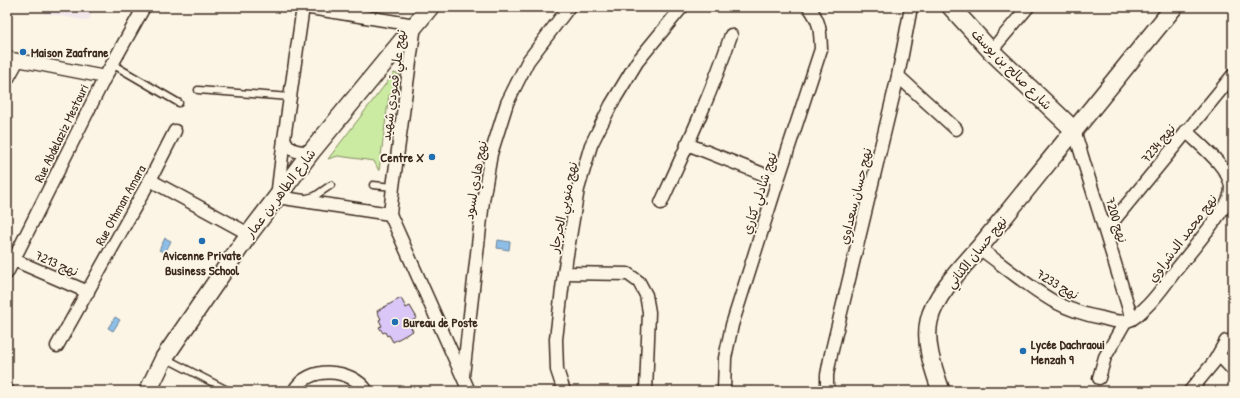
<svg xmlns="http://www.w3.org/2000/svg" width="1240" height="398" viewBox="0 0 1240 398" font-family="'Patrick Hand','Playpen Sans Arabic',sans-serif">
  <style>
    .built { fill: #f2e7eb }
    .green { fill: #cbeaa2; stroke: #838a60 }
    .water { fill: #8cbee8; stroke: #6c8397 }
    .building { fill: #dac7f8; stroke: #3b2a1e }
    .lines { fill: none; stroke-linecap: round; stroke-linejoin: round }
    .lane-casing { stroke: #3b2a1e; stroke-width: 9 }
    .street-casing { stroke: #3b2a1e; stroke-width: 15 }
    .secondary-casing { stroke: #3b2a1e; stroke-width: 20 }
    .lane { stroke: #fcf5e5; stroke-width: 6 }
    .street { stroke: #fcf5e5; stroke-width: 12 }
    .secondary { stroke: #fcf5e5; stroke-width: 17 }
    .poi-dot { fill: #1f6fb2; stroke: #fcf5e5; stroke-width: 1.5 }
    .labels { text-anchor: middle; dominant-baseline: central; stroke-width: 3.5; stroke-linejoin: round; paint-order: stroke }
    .poi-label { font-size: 13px; font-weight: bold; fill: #3b2a1e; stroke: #fcf5e5; text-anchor: start }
    .street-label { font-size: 13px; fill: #3b2a1e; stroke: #fcf5e5 }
  </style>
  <rect width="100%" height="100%" fill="#fcf5e5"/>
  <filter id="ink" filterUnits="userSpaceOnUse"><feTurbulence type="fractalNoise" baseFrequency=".025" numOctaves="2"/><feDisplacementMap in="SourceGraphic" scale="8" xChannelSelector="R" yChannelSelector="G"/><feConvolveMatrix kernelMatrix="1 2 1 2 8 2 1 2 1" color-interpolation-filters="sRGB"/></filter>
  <g filter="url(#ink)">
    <polygon class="built" points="39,7 95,7 88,21 44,13"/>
    <polygon class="green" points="394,73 400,75 397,95 389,95 379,171 374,161 338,156 328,159"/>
    <g class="water">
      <polygon points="165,238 171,241 165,253 159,250"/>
      <polygon points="498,240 510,242 509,250 497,248"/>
      <polygon points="115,317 120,320 113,331 108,328"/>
    </g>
    <polygon class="building" points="401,298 406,308 410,306 417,318 412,321 413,324 410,326 413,331 393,342 389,335 387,336 385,332 383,333 379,327 382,326 379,320 381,319 377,311"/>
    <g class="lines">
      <defs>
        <g id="lane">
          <polyline points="112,64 179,103"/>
          <polyline points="198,90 290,97"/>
          <polyline points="373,185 393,187"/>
          <polyline points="307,198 315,196 331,185"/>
          <polyline points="165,358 229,391"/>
        </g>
        <g id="street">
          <polyline points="303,7 284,139 277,197 390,214"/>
          <polyline points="304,7 415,25 393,187 390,214 469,391"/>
          <polyline points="991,51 1028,7"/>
          <polyline points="7,58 105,77"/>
          <polyline points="898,76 956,129"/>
          <polyline points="7,80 18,60"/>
          <polyline points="1074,130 1132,319"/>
          <path d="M284 139C290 152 297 152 311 152"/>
          <polyline points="687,144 778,180"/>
          <polyline points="150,180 249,234"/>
          <path d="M661 203C686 148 712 92 731 35"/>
          <polyline points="1106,230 1233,75"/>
          <path d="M979 248C1003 265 1027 286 1053 301 1068 309 1085 315 1102 318 1109 320 1118 323 1126 321 1133 320 1140 313 1145 308 1157 297 1166 283 1176 270 1192 250 1210 229 1224 207 1228 202 1231 194 1231 187 1229 167 1200 145 1186 131"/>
          <polyline points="14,260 88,292"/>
          <polyline points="7,273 105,77 144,7"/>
          <polyline points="564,273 628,274 639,282 646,295 649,312 646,391"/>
          <polyline points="57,346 150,180 175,131"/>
          <polyline points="1219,355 1233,370"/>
          <polyline points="463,376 483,201 491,154 507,103 528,61 569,7"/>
          <polyline points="1099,378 1105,357 1125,322"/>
          <polyline points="7,391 8,391"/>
          <path d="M294 391C308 365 351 368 367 391"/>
          <polyline points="564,391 557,370 556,339 564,273 578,189 591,145 611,105 637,62 682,7"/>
          <path d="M724 391 725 358 732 325 778 180 821 49C820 31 821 23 809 7"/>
          <polyline points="827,391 827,375 831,354 898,76 911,7"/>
          <polyline points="1190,391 1214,362 1226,341"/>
        </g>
        <g id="secondary">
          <polyline points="951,7 991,51 1074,130"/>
          <polyline points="148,391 164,358 249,234 311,152 430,7"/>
          <path d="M941 391C934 370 924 344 929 321 934 296 962 267 979 248L1174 7"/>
        </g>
      </defs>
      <use href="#lane" class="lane-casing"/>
      <use href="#street" class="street-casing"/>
      <use href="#secondary" class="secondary-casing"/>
      <use href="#lane" class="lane"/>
      <use href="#street" class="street"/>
      <use href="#secondary" class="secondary"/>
    </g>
  </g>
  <g class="poi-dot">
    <circle cx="23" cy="52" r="4"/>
    <circle cx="432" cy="157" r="4"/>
    <circle cx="202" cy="241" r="4"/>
    <circle cx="395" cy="322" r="4"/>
    <circle cx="1023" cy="351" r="4"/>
  </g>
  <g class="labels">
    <g class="poi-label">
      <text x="31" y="52">Maison Zaafrane</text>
      <text x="424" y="157" text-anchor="end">Centre X</text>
      <text x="202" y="255" text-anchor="middle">Avicenne Private<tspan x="202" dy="15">Business School</tspan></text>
      <text x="403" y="322">Bureau de Poste</text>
      <text x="1031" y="344">Lycée Dachraoui<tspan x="1031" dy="15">Menzah 9</tspan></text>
    </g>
    <g class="street-label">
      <text transform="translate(1012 69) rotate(45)">شارع صالح بن يوسف</text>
      <text transform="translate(393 85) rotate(-82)">نهج علي قمودي شهيد</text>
      <text transform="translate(61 133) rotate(-64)">Rue Abdelaziz Mestouri</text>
      <text transform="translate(1158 143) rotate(-51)">نهج 7234</text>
      <text transform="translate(475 180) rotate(-80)">نهج هادي لسود</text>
      <text transform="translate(280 193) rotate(-53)">شارع الطاهر بن عمار</text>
      <text transform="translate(759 193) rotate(-72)">نهج شادلي كتاري</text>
      <text transform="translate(855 196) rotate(-76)">نهج حسان سعداوي</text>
      <text transform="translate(120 205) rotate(-61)">Rue Othman Amara</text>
      <text transform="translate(563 207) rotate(-78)">نهج منوبي الجرجار</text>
      <text transform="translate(1117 220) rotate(73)">نهج 7200</text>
      <text transform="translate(1182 238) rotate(-53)">نهج محمد الدشراوي</text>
      <text transform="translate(976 252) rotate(-51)">نهج حسان الكناني</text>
      <text transform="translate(57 263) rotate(23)">نهج 7213</text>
      <text transform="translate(1058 284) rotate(30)">نهج 7233</text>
    </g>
  </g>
  <rect width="1240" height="398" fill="none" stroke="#fcf5e5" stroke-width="24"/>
  <rect x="12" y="12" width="1216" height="374" fill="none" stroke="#3b2a1e" stroke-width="1.5" filter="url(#ink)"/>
</svg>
